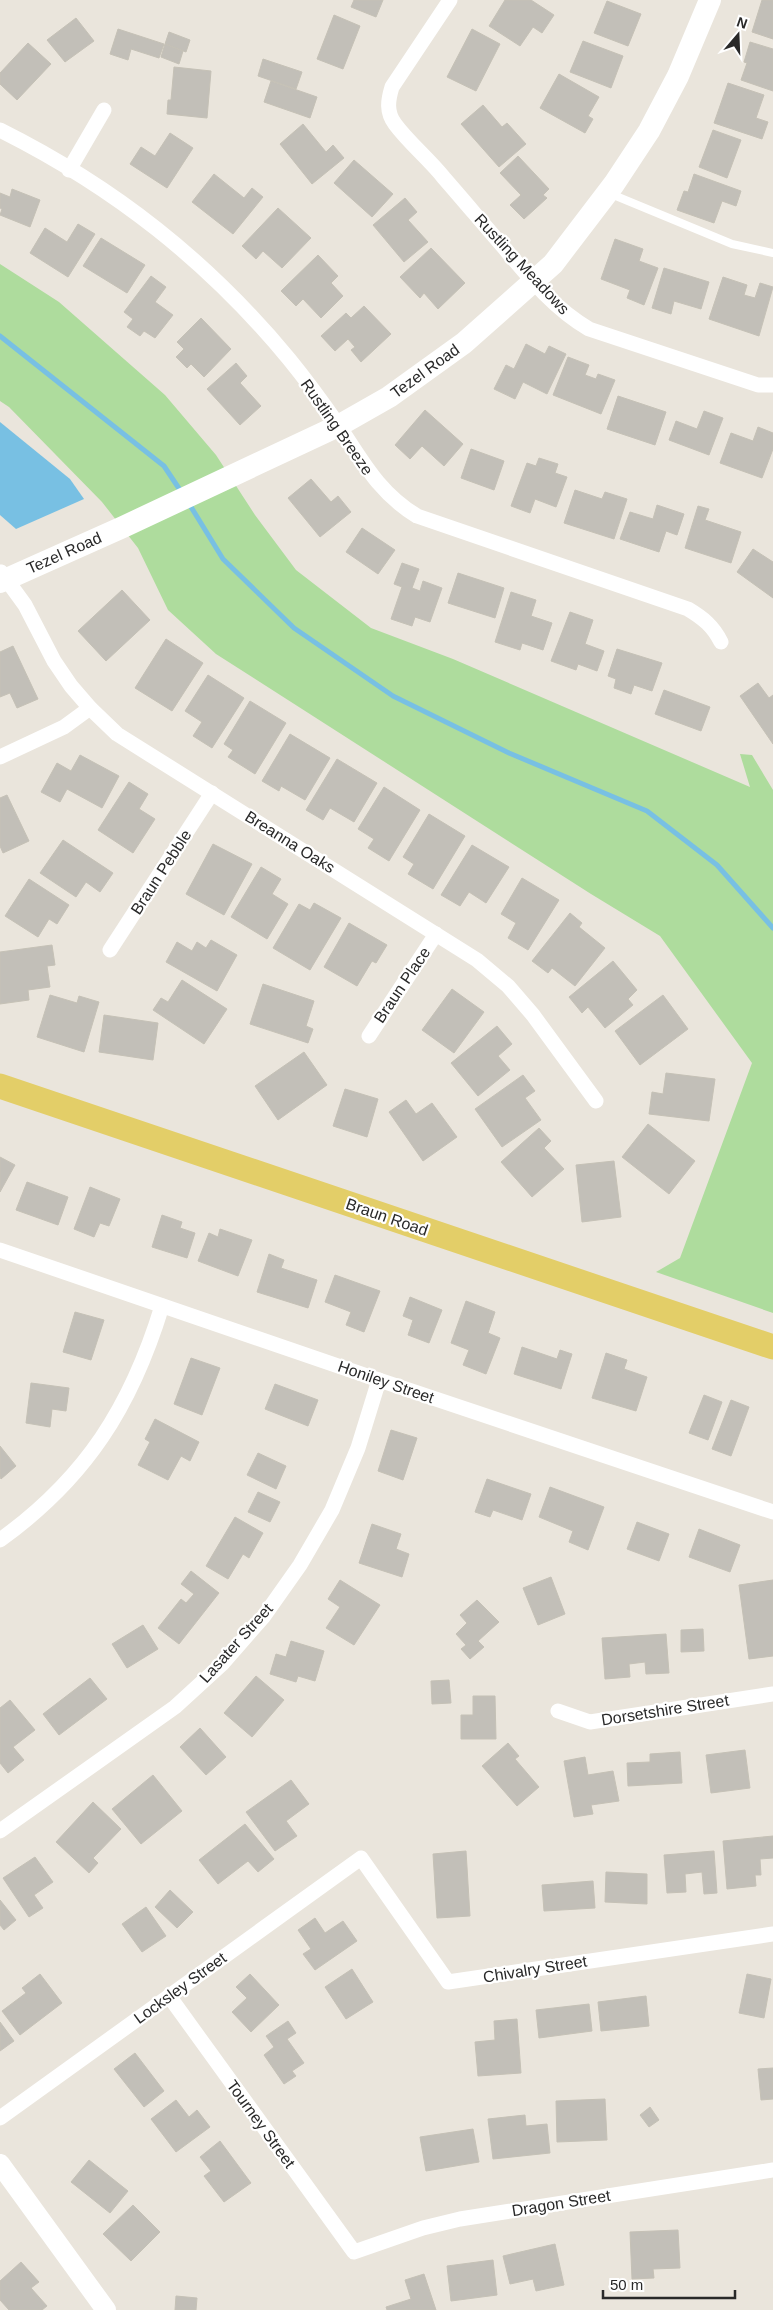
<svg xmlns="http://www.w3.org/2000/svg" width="773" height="2310" viewBox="0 0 773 2310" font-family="Arial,sans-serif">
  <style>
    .green { fill: #aedc9d }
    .water { fill: #78c0e3 }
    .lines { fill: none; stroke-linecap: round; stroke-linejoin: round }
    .stream { stroke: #78c0e3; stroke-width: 5 }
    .building { fill: #c2bfb8; stroke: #c5c1b6 }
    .service { stroke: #fff; stroke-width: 8 }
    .minor { stroke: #fff; stroke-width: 15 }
    .tertiary { stroke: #fff; stroke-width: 20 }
    .secondary { stroke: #fff; stroke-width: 22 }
    .primary { stroke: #e3ce68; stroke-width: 25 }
    .labels { text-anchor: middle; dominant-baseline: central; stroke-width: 4.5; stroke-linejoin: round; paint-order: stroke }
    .street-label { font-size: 16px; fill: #292929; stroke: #fff }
  </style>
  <rect width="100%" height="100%" fill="#eae5dc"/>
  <polygon class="green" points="0,264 59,302 165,395 216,455 255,515 296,570 371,628 453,659 750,787 740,754 752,755 773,790 773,1313 656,1272 680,1258 752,1063 660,936 591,894 216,654 168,610 138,548 102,502 9,407 0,401"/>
  <polygon class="water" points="0,422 70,479 84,499 16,529 0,515"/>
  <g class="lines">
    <g class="stream">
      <polyline points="0,336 164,466 182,493"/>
      <polyline points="188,502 223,559 294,628 393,696 509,753 647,811 717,865 773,928"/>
    </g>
  </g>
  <g class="building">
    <polygon points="354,0 383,0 376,17 351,7"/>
    <polygon points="505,0 531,0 554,15 542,33 533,27 520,46 489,26"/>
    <polygon points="762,0 773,0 773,39 752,32"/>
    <polygon points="607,1 641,14 628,46 594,33"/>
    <polygon points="334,15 360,26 343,69 317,59"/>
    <polygon points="76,18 94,41 65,62 47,40"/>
    <polygon points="118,29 164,44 159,58 131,49 128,60 110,54"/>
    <polygon points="472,29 500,44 476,91 447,77"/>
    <polygon points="169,32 190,40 186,52 165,44"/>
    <polygon points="583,41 623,56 611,88 570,72"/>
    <polygon points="750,42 773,49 773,91 741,80 747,63 744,62"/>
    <polygon points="28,43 51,64 17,100 0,84 0,73"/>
    <polygon points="165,44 183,51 179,64 161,57"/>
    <polygon points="263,59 302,72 296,89 258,76"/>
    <polygon points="174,67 211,71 207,118 167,114 168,100 171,100"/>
    <polygon points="559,74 599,97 588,116 593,119 585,133 540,108"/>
    <polygon points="271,81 317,97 310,118 264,102"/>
    <polygon points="728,83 764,95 756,118 768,122 762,139 714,123"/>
    <polygon points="483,105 502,127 507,123 526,144 499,167 461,124"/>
    <polygon points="303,124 326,152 333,145 344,158 312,184 280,144"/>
    <polygon points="713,130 741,140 727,178 699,167"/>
    <polygon points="170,133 193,148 167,188 130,164 141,147 155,156"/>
    <polygon points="518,156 549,189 543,195 547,198 524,219 510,205 521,195 500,173"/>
    <polygon points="354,160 393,194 372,217 334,183"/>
    <polygon points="214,174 244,198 252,188 263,197 233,234 192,202"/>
    <polygon points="694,174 741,191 736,206 722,201 714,223 677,210 684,191 688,192"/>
    <polygon points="12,189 40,200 30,227 0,215 2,209 0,208 0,193 10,197"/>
    <polygon points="405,198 417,212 408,220 428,242 404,262 373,225"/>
    <polygon points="278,208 311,238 282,268 263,251 256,259 242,246"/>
    <polygon points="78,224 95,234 68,277 30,253 45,228 67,242"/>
    <polygon points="101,238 145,265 127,293 83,266"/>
    <polygon points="615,239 643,249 639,261 658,268 644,305 627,298 630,290 601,279"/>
    <polygon points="431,248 465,283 438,309 424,293 420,298 400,277"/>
    <polygon points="318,255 338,276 331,283 343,296 321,318 303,299 296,306 281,291"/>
    <polygon points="664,268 709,282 701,309 674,301 671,314 652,308"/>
    <polygon points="151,276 166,287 155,302 173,315 155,338 144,331 140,336 127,327 133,319 124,312"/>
    <polygon points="723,277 747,285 744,295 755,298 760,283 773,287 759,336 709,319"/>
    <polygon points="364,306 391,334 361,362 351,350 355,347 348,339 335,351 321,336 346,313 351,318"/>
    <polygon points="201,318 231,349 204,377 191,364 187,368 176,357 184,349 177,342"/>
    <polygon points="526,344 545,354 549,346 566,354 547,394 523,382 515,399 494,389 506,365 514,369"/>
    <polygon points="568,357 589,365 585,375 596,379 598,374 615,380 601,414 553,395"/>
    <polygon points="236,363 247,376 240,383 261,406 240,425 207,389"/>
    <polygon points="618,396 666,412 655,445 607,429"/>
    <polygon points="425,410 463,444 444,466 422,446 410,459 395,445"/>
    <polygon points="704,411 723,418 709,455 669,440 676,421 697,429"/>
    <polygon points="758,427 773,433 773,449 762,478 720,463 731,433 753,441"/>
    <polygon points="471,449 504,461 494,490 461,478"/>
    <polygon points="539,458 558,464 555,473 567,477 556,507 535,499 530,513 511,506 527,463 536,466"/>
    <polygon points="311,479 331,502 338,496 351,512 320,537 288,498"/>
    <polygon points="575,490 602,499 605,492 627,499 614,539 564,523"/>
    <polygon points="657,505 684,514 677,535 666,531 659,552 620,539 630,512 653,519"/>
    <polygon points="698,506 709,509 705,520 741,532 731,563 685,548"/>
    <polygon points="362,528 395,550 378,574 346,552"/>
    <polygon points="753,549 773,562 773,598 737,572"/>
    <polygon points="402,563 419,569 412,588 420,591 423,581 442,588 430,622 415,617 412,626 391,619 402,587 394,584"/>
    <polygon points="458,573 504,588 495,618 448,603"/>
    <polygon points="122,590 150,620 106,661 78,631"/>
    <polygon points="511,592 536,600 531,616 552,623 543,650 522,643 520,650 495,642"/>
    <polygon points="570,612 593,620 585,644 604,651 597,671 578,664 576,670 551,661"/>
    <polygon points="166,639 203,663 172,711 135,688"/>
    <polygon points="13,646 38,699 17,708 10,693 0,697 0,652"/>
    <polygon points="617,649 662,663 652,691 634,685 631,694 614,688 616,679 608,676"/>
    <polygon points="208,675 244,698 212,748 193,736 202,722 185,711"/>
    <polygon points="758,683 769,698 773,695 773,744 740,696"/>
    <polygon points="664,690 710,707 701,731 655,714"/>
    <polygon points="250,701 286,723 255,774 228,757 233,750 224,744"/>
    <polygon points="290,734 330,758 305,800 281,786 279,791 262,781"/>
    <polygon points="80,755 119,776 102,808 67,789 60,802 41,792 57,763 71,771"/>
    <polygon points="337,759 377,783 354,822 330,808 323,820 306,810"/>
    <polygon points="129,782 148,794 139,809 155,819 133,853 98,830"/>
    <polygon points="384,787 420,810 389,861 368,848 374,839 358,829"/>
    <polygon points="7,795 29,841 3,853 0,846 0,798"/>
    <polygon points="429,814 465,836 433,889 408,874 414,864 403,857"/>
    <polygon points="63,840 113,873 100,892 86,882 76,897 40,873"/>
    <polygon points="213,844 252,864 224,915 186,894"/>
    <polygon points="472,845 509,867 486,903 469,892 460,906 441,895"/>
    <polygon points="261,867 281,879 272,894 288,904 267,939 231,917"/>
    <polygon points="522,878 559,900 528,950 508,938 516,923 501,914"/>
    <polygon points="29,879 69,905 57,924 49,919 38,937 5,916"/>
    <polygon points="314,903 341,918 310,970 273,948 299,904 310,910"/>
    <polygon points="570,913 582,923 579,927 605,948 575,986 552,968 548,973 532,961"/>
    <polygon points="349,923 387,945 376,963 372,961 357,986 324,967"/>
    <polygon points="211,940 237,955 217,991 166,962 177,942 192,951 197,942 206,948"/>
    <polygon points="52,945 55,965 47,966 50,987 28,990 29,1000 0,1004 0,952"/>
    <polygon points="613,961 637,990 628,999 633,1005 605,1028 588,1007 582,1013 569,997"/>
    <polygon points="182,980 227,1009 204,1044 153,1010 161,998 168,1002"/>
    <polygon points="263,984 314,1001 306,1026 313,1029 308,1043 250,1024"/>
    <polygon points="452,989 484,1012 454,1053 422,1030"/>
    <polygon points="50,995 77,1003 79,996 99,1002 84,1052 37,1037"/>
    <polygon points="663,995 688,1029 640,1065 615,1031"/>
    <polygon points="104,1015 158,1023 153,1060 99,1052"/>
    <polygon points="497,1026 512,1044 498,1056 510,1070 478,1096 451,1063"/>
    <polygon points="304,1052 327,1085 278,1120 255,1086"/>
    <polygon points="666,1073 715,1079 709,1121 649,1114 652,1092 663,1094"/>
    <polygon points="523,1075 535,1091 525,1098 541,1120 502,1147 475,1109"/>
    <polygon points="345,1089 378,1099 367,1137 333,1126"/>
    <polygon points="406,1100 416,1114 432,1103 457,1137 423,1161 389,1112"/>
    <polygon points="648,1124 695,1161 669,1194 622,1157"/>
    <polygon points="539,1128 551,1141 544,1148 564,1169 532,1197 501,1162"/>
    <polygon points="0,1157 15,1165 0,1192"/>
    <polygon points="614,1161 621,1217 582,1222 576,1165"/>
    <polygon points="27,1182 68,1197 58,1225 16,1210"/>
    <polygon points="90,1187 120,1199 109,1226 100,1223 94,1237 74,1229"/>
    <polygon points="162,1215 182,1222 180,1228 195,1233 187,1258 152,1247"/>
    <polygon points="220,1229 252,1240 238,1276 198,1261 209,1233 218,1237"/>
    <polygon points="269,1254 284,1260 281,1268 317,1280 308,1308 257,1292"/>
    <polygon points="335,1275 380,1291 364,1332 346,1325 351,1312 325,1302"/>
    <polygon points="410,1297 442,1310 429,1343 408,1335 413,1320 403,1316"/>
    <polygon points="466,1301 495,1312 488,1333 500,1338 486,1374 463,1365 469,1350 451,1343"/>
    <polygon points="75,1312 104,1320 91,1360 63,1352"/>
    <polygon points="522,1347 557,1359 560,1350 572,1354 561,1389 514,1374"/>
    <polygon points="606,1353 627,1360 624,1369 647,1377 636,1411 592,1398"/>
    <polygon points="191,1358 220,1368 202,1415 174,1404"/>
    <polygon points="31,1383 69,1388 66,1411 52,1409 50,1427 26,1423"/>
    <polygon points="275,1384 318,1400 308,1426 265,1409"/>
    <polygon points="704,1395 722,1402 708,1440 689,1433"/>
    <polygon points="731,1400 749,1407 731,1456 712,1449"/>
    <polygon points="155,1419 199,1442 190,1461 181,1456 168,1480 138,1465 150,1442 145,1439"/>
    <polygon points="391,1430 417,1438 403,1480 378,1471"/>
    <polygon points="0,1446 16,1466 1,1479 0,1477"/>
    <polygon points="258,1453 286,1466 276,1489 247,1475"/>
    <polygon points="487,1479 531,1494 522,1520 493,1510 490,1517 475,1512"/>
    <polygon points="550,1487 604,1507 588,1550 569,1542 573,1531 539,1517"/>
    <polygon points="258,1492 280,1502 270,1522 248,1512"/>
    <polygon points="235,1517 263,1533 249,1558 243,1554 228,1579 206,1566"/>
    <polygon points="637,1522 669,1534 659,1561 627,1549"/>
    <polygon points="372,1524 401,1534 396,1549 409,1554 402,1577 359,1563"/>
    <polygon points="699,1529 740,1545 730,1572 689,1557"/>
    <polygon points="191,1571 219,1593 179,1644 158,1628 181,1599 186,1603 194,1594 181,1584"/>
    <polygon points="551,1577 565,1614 538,1625 523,1588"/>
    <polygon points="340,1580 380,1605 354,1645 326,1628 340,1607 328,1599"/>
    <polygon points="773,1580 773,1656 749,1659 739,1585"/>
    <polygon points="477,1600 499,1622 478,1641 484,1647 470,1659 461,1649 466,1645 456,1634 467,1623 460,1615"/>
    <polygon points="143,1625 158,1649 127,1668 112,1644"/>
    <polygon points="703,1629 704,1651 681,1652 681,1630"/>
    <polygon points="666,1634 669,1673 646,1674 645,1662 629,1664 630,1677 605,1679 602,1638"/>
    <polygon points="291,1641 324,1651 315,1681 298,1676 296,1682 270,1674 276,1654 286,1657"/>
    <polygon points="256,1676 284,1700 252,1737 224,1713"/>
    <polygon points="90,1678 107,1699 59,1735 43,1714"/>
    <polygon points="449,1680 451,1703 432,1704 431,1681"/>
    <polygon points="473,1696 495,1696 496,1739 461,1739 461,1715 473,1715"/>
    <polygon points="10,1700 35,1730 13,1747 24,1760 8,1773 0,1763 0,1708"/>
    <polygon points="200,1728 226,1757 206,1775 180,1747"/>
    <polygon points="508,1743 519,1756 515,1759 539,1787 517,1806 482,1766"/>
    <polygon points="745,1750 750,1788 711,1793 706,1755"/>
    <polygon points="680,1752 682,1783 628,1786 627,1763 650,1762 650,1754"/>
    <polygon points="585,1757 588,1775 613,1771 619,1801 591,1805 593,1814 574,1817 564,1761"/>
    <polygon points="153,1775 182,1811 141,1844 112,1809"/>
    <polygon points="291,1780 309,1804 286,1821 297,1836 275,1851 246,1812"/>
    <polygon points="93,1802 121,1829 93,1858 98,1863 89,1873 56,1842"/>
    <polygon points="245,1824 274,1859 258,1872 248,1861 218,1884 199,1860"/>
    <polygon points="773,1836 773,1858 760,1859 761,1875 755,1875 756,1886 727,1889 723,1841"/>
    <polygon points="466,1851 470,1916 437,1918 433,1854"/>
    <polygon points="714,1851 717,1893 704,1894 702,1872 685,1874 686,1892 667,1893 664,1855"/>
    <polygon points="35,1857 53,1882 34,1895 43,1908 29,1917 3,1878"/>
    <polygon points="606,1872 647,1874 647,1904 605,1902"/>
    <polygon points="593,1881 595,1908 544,1911 542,1885"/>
    <polygon points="170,1890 193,1912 177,1928 155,1907"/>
    <polygon points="0,1900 16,1920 4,1930 0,1925"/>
    <polygon points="146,1907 166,1936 142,1952 122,1924"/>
    <polygon points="315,1918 325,1933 343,1921 357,1941 315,1970 303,1954 311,1949 298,1930"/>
    <polygon points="352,1969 373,2002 346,2019 325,1987"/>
    <polygon points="40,1974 62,2003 20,2035 2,2011 26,1993 22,1988"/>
    <polygon points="250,1974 279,2005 251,2032 232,2012 247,1998 236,1987"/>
    <polygon points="747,1974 771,1979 764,2018 739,2013"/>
    <polygon points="646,1996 649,2026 601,2031 598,2002"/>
    <polygon points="589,2004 592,2031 539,2038 536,2010"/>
    <polygon points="517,2019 521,2073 478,2076 475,2042 495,2040 494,2021"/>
    <polygon points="288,2021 296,2033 287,2039 304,2063 292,2071 296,2076 284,2084 264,2055 274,2047 266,2036"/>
    <polygon points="0,2022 14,2041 0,2051"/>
    <polygon points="135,2053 164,2091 144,2107 114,2069"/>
    <polygon points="773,2068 773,2099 761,2100 758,2069"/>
    <polygon points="605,2099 607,2140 557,2142 556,2101"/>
    <polygon points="176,2100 189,2117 197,2110 210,2127 176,2152 151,2119"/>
    <polygon points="650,2107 659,2120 649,2127 640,2115"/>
    <polygon points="525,2115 526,2126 547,2124 550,2153 493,2159 488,2119"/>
    <polygon points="473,2129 479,2162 426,2171 420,2137"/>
    <polygon points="220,2141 251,2183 224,2202 204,2176 211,2171 200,2157"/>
    <polygon points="89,2160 128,2191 110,2213 71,2182"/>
    <polygon points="133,2205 160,2232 131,2261 103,2234"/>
    <polygon points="678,2230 680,2268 653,2269 654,2278 632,2279 630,2232"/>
    <polygon points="555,2244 564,2285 536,2291 533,2279 510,2284 503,2256"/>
    <polygon points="493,2260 497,2295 451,2301 447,2266"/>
    <polygon points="21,2262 39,2282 31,2288 47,2306 42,2310 9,2310 0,2300 0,2281"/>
    <polygon points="424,2274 436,2310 387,2310 386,2307 411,2299 405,2280"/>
    <polygon points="176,2296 197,2298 196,2310 175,2310"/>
  </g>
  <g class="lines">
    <polyline class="service" points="611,194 732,244 773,253"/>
    <g class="minor">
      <path d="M450 0 392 87C388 100 386 112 395 124 409 143 429 159 444 178 465 202 485 226 506 250 531 280 555 309 589 329L758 385H773"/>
      <path d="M0 130C114 187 208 261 289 359 307 381 323 403 339 426 363 462 379 493 417 516L688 609C703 618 713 626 721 642"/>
      <polyline points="69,170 104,110"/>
      <polyline points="1,572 25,605 54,661 71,686 90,708 117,734 477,960 508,986 533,1015 596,1101"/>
      <polyline points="0,757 64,727 90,708"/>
      <polyline points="110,950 212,793"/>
      <polyline points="369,1036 436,934"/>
      <polyline points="0,1250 379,1380 773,1512"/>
      <path d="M0 1540C86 1478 131 1407 162 1306"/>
      <polyline points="558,1711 590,1722 773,1694"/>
      <polyline points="0,1831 175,1707 222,1664 264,1616 300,1565 332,1510 358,1448 379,1380"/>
      <polyline points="169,1996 354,2252 423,2228 460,2219 773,2170"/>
      <polyline points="0,2118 361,1858 448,1982 773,1934"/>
    </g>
    <polyline class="tertiary" points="0,2164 106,2310"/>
    <polyline class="secondary" points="0,582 123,527 338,426 389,397 464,343 553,264 614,184 649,131 678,76 710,0"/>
    <polyline class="primary" points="0,1086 773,1347"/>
  </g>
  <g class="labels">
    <g class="street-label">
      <text transform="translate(522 264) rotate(47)">Rustling Meadows</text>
      <text transform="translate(425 371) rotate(-36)">Tezel Road</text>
      <text transform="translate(337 427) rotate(55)">Rustling Breeze</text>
      <text transform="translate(64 553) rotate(-24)">Tezel Road</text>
      <text transform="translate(290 842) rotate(32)">Breanna Oaks</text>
      <text transform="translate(161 872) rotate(-57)">Braun Pebble</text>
      <text transform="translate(402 985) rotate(-56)">Braun Place</text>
      <text transform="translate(387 1217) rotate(19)">Braun Road</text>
      <text transform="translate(386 1382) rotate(19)">Honiley Street</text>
      <text transform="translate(236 1643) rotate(-48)">Lasater Street</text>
      <text transform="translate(665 1710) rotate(-9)">Dorsetshire Street</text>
      <text transform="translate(535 1969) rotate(-9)">Chivalry Street</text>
      <text transform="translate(180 1988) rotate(-36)">Locksley Street</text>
      <text transform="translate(261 2124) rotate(54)">Tourney Street</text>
      <text transform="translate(561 2203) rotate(-9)">Dragon Street</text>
    </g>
  </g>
  <g transform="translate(738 35) rotate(19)" stroke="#ffffff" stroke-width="4" paint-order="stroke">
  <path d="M0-4L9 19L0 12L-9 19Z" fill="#292929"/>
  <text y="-8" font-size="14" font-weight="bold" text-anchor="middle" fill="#292929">N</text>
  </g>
  <path d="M603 2290v8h132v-8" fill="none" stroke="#292929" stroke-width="2.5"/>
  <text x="610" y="2290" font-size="15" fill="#292929" stroke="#ffffff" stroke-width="4" paint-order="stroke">50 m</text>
</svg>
